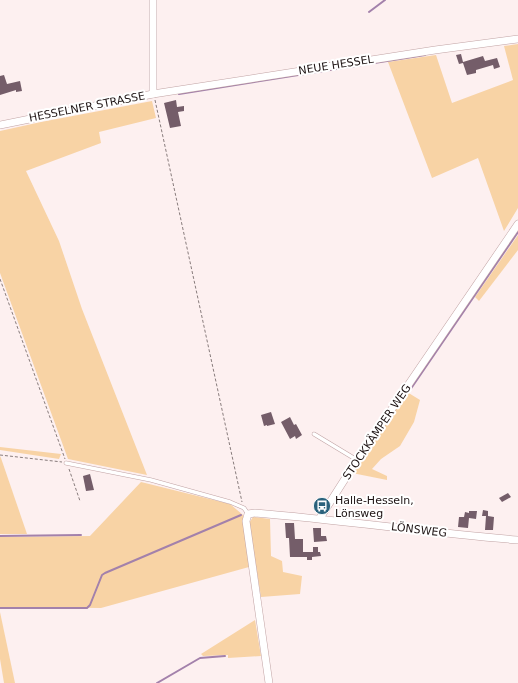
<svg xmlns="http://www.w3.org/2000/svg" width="518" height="683" viewBox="0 0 518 683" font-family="'DejaVu Sans',sans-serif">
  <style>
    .green { fill: #f8d3a5 }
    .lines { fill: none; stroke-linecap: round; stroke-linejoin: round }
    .stream { stroke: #a381ab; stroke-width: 2 }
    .building { fill: #745d69 }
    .lane-casing { stroke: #c1a3a4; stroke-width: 4.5 }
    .street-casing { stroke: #c1a3a4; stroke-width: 8 }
    .path { stroke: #887c7c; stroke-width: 1; stroke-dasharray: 3 2; stroke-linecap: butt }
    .lane { stroke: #fff; stroke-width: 3.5 }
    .street { stroke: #fff; stroke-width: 7 }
    .labels { text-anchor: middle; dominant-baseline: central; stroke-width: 4; stroke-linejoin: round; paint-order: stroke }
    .street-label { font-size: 11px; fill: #1d1313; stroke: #fff }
    .poi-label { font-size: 11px; fill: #1d1313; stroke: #fff; text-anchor: start }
  </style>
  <rect width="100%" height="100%" fill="#fdf0f0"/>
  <g class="green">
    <polygon points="518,44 518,208 504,231 478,158 432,178 388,62 436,55 452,103 513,80 504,46"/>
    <polygon points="152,101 156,118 99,132 101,143 26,171 59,241 82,309 147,475 68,459 0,273 0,131 41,122"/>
    <polygon points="518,235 518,250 479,301 475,297"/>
    <polygon points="407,392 420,400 414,422 400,446 381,459 372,469 387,476 387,480 352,473"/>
    <polygon points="0,447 61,454 59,459 0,450"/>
    <polygon points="0,456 1,458 27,534 0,534"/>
    <polygon points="141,482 230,504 243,515 249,567 101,608 0,607 0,537 90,536"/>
    <polygon points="253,517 270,519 271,556 282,561 283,572 302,576 300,594 261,597 249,523"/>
    <polygon points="0,612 15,683 4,683 0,659"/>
    <polygon points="255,620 261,656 228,658 228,655 203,656 201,654"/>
  </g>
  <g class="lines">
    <g class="stream">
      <polyline points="369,12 385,0"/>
      <polyline points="179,94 425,55"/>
      <polyline points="410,390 518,232"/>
      <polyline points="0,536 81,535"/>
      <polyline points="0,608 87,608 90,605 102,575 105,573 241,515"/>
      <polyline points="157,683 200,658 225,656"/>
    </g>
  </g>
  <g class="building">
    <polygon points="461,54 463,62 483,56 485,61 497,58 500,67 494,69 493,65 476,70 476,73 467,75 463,63 459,64 456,55"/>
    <polygon points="4,75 7,84 20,81 22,91 16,92 16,90 0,95 0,76"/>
    <polygon points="176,100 177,107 184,106 184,111 178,112 181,126 170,128 164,103"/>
    <polygon points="271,412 275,424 267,426 267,425 264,426 261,415"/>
    <polygon points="290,417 294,425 296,424 302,435 296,439 295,436 290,439 281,422"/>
    <polygon points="90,474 94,490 86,491 83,476"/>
    <polygon points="508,493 511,497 502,502 499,498"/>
    <polygon points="483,510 488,511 488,516 494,517 493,530 485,530 486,516 482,516"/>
    <polygon points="469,511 477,511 476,519 469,518 468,528 458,527 459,517 464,517 465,512 469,513"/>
    <polygon points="285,523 294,523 295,539 303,539 303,552 313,552 313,547 318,547 318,552 320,552 321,556 312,557 312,560 307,560 307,557 290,557 289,538 286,538"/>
    <polygon points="313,528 321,528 321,536 326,536 327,541 314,542"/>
  </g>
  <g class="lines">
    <defs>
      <g id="lane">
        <polyline points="314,434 357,460"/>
        <polyline points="66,463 151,480 230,502 244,508 248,514"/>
      </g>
      <g id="street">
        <polyline points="153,0 153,94"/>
        <polyline points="0,125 153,94 435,50 518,39"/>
        <polyline points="320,518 357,460 518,224"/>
        <path d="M269 683 246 521 248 514 255 513C343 520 430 533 518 540"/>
      </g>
    </defs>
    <use href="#lane" class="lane-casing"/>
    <use href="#street" class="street-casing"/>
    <g class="path">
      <polyline points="155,100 242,502"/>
      <polyline points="0,279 65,459"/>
      <polyline points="0,455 62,462"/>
      <polyline points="69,469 80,501"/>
    </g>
    <use href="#lane" class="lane"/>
    <use href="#street" class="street"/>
  </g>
  <defs>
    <symbol id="bus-disc" viewBox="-11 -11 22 22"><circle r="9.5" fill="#2a627c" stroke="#fff"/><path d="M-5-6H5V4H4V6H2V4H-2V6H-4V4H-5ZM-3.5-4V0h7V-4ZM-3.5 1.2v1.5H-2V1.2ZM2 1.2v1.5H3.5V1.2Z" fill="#fff"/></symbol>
  </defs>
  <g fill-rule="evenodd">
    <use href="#bus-disc" x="312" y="496" width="20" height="20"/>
  </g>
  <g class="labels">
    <g class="street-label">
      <text transform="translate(336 65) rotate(-9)">NEUE HESSEL</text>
      <text transform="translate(87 107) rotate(-11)">HESSELNER STRASSE</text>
      <text transform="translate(377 432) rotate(-56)">STOCKKÄMPER WEG</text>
      <text transform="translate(419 530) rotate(7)">LÖNSWEG</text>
    </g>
    <g class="poi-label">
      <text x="335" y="500">Halle-Hesseln,<tspan x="335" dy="13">Lönsweg</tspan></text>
    </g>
  </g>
</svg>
